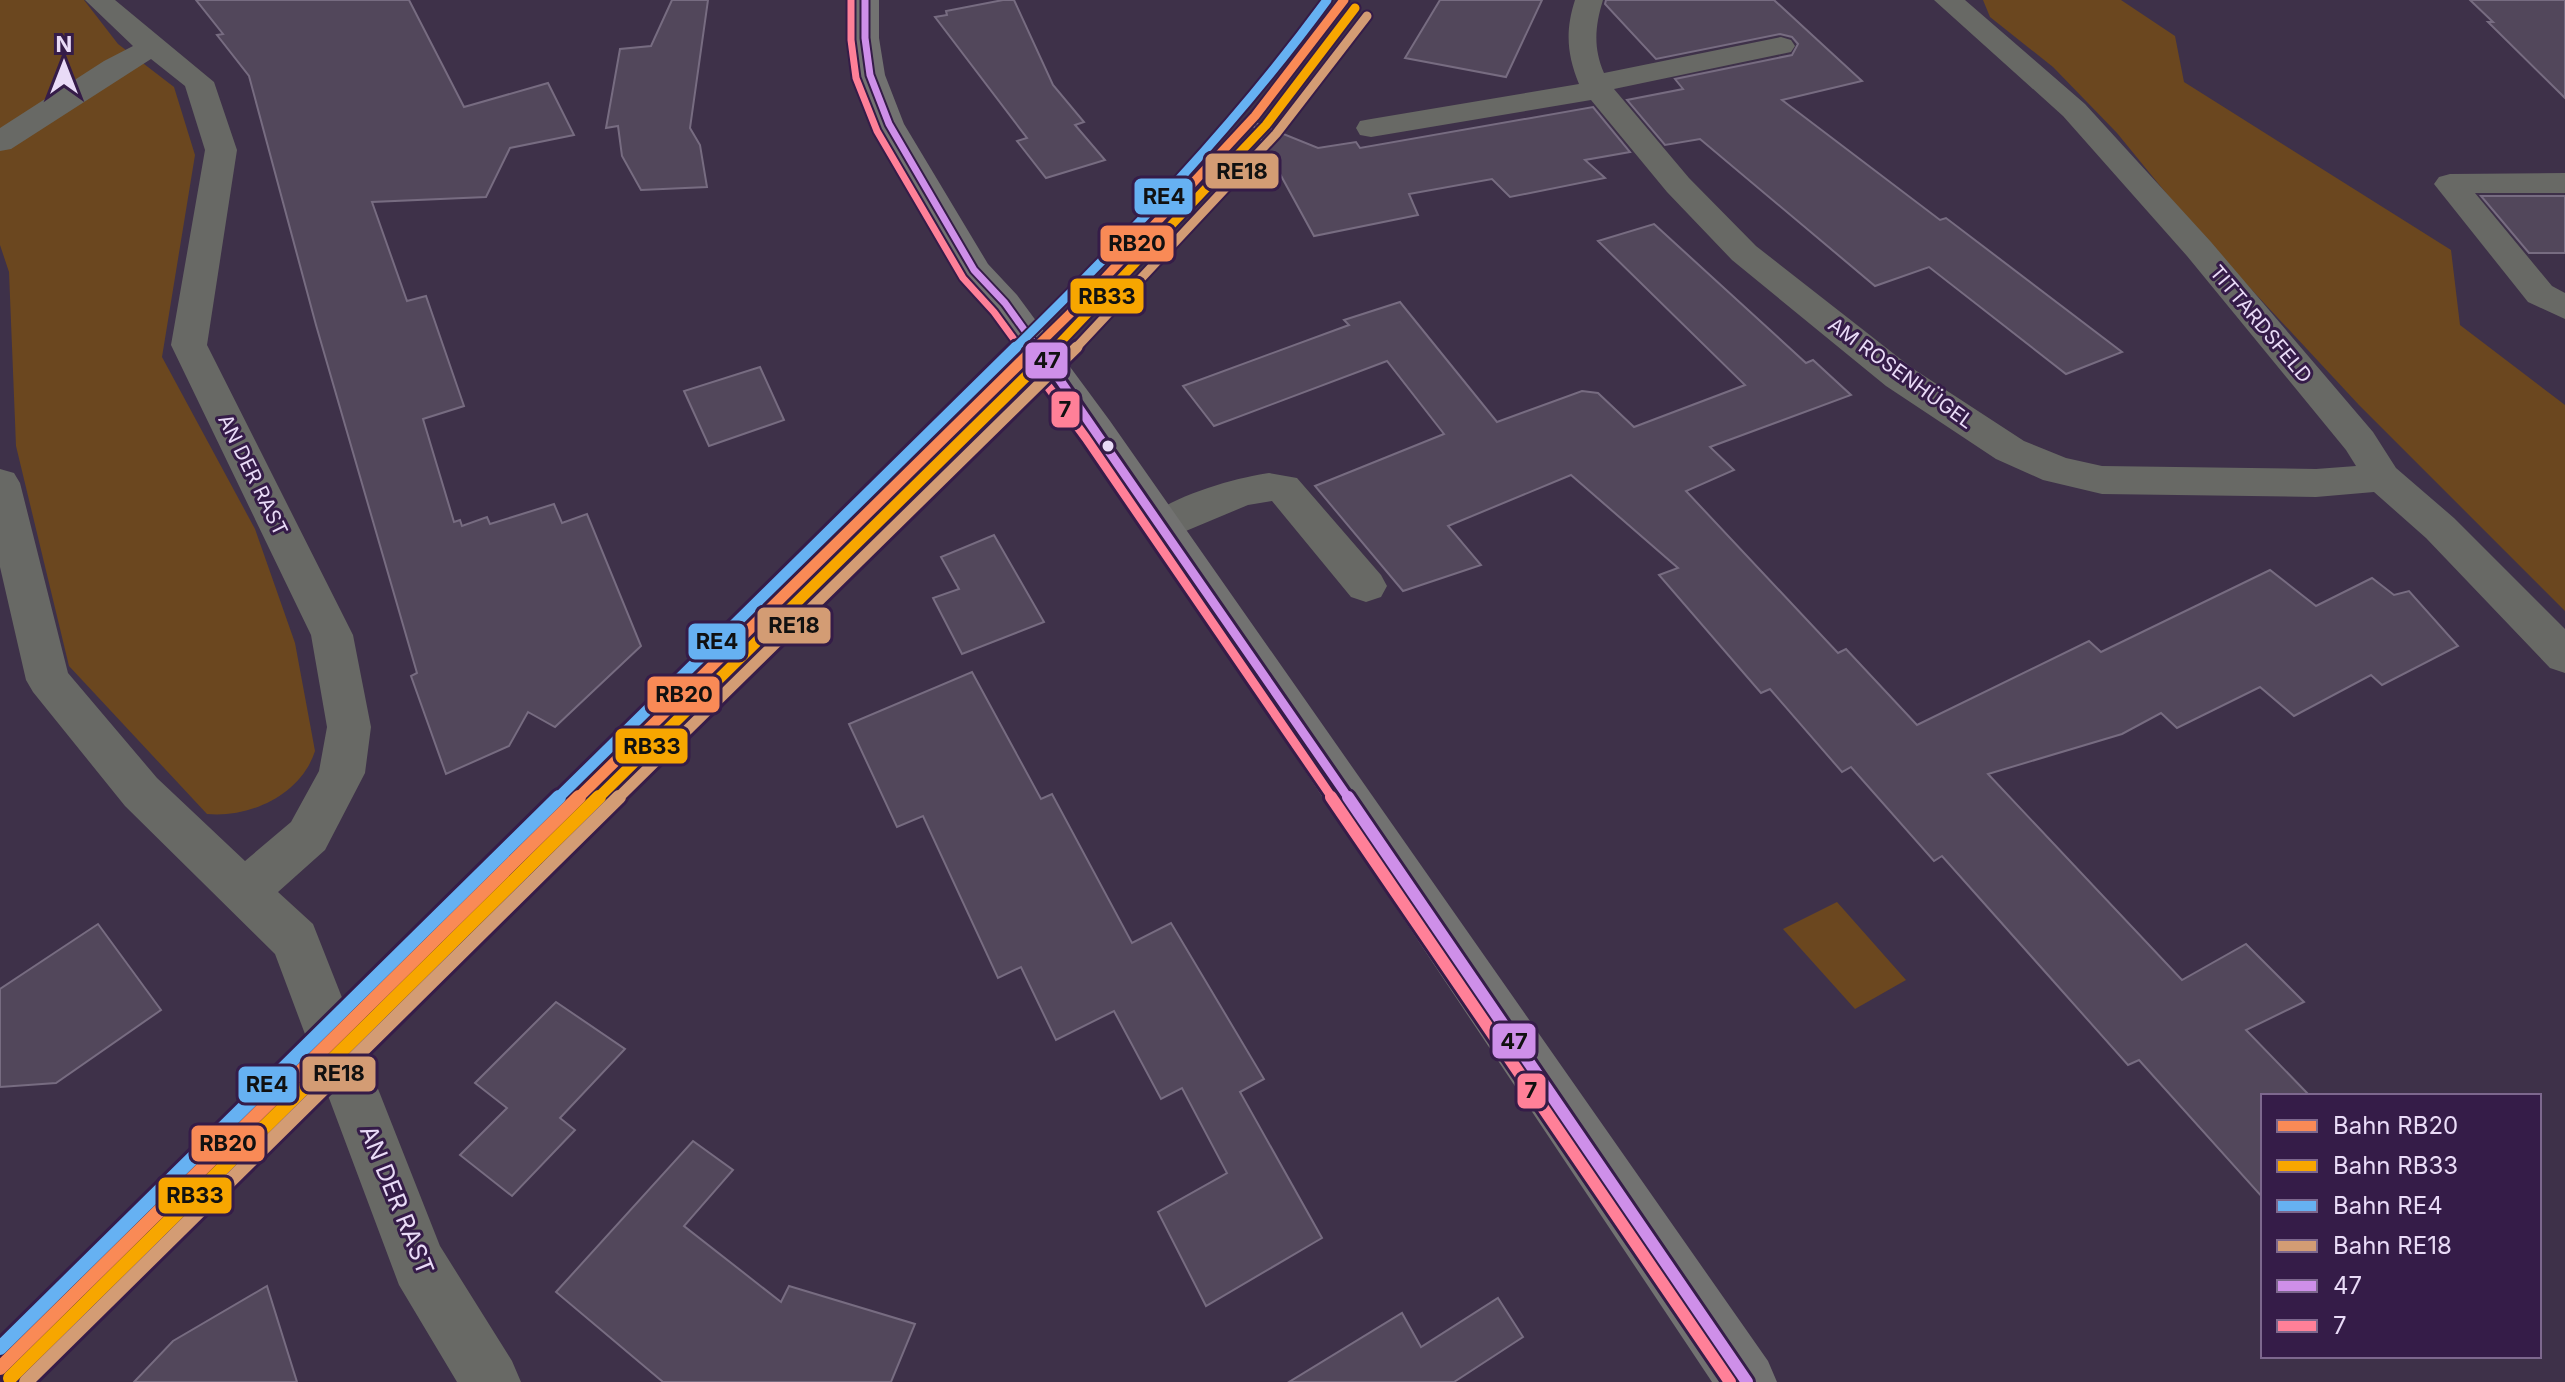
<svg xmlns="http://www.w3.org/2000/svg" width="2565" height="1382" viewBox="0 0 2565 1382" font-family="Inter,sans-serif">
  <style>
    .green { fill: #6b471f }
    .building { fill: #52475b; stroke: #776c81; stroke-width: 2 }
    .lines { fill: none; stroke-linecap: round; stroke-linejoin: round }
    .minor { fill: #686965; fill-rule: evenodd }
    .major { fill: #727271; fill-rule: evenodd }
    .bus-1-far2-casing { stroke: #351c48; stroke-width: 11 }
    .bus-1-far1-casing { stroke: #351c48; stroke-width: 15 }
    .bus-1-casing { stroke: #351c48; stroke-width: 18 }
    .bus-2-far2-casing { stroke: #351c48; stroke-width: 11 }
    .bus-2-far1-casing { stroke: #351c48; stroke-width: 15 }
    .bus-2-casing { stroke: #351c48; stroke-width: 18 }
    .bus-1-far2 { stroke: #ce8fe9; stroke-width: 7 }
    .bus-1-far1 { stroke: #ce8fe9; stroke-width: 9 }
    .bus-1 { stroke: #ce8fe9; stroke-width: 12 }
    .bus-2-far2 { stroke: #ff8098; stroke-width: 7 }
    .bus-2-far1 { stroke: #ff8098; stroke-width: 9 }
    .bus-2 { stroke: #ff8098; stroke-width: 12 }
    .rail-1-far2-casing { stroke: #351c48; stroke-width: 13 }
    .rail-1-far1-casing { stroke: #351c48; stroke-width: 17 }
    .rail-1-casing { stroke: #351c48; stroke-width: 20 }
    .rail-2-far2-casing { stroke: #351c48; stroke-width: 13 }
    .rail-2-far1-casing { stroke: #351c48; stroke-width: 17 }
    .rail-2-casing { stroke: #351c48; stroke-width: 20 }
    .rail-3-far2-casing { stroke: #351c48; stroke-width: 13 }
    .rail-3-far1-casing { stroke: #351c48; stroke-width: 17 }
    .rail-3-casing { stroke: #351c48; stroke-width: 20 }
    .rail-4-far2-casing { stroke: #351c48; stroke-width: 13 }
    .rail-4-far1-casing { stroke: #351c48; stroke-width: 17 }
    .rail-4-casing { stroke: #351c48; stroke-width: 20 }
    .rail-1-far2 { stroke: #f98a56; stroke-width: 9 }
    .rail-1-far1 { stroke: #f98a56; stroke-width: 11 }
    .rail-1 { stroke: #f98a56; stroke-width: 14 }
    .rail-2-far2 { stroke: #f7a600; stroke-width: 9 }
    .rail-2-far1 { stroke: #f7a600; stroke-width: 11 }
    .rail-2 { stroke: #f7a600; stroke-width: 14 }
    .rail-3-far2 { stroke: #66b1f2; stroke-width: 9 }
    .rail-3-far1 { stroke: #66b1f2; stroke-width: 11 }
    .rail-3 { stroke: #66b1f2; stroke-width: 14 }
    .rail-4-far2 { stroke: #d39c74; stroke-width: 9 }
    .rail-4-far1 { stroke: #d39c74; stroke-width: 11 }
    .rail-4 { stroke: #d39c74; stroke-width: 14 }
    .bus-dot { fill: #e9dbf7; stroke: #351c48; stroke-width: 3 }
    .labels { text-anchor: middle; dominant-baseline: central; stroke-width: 6; stroke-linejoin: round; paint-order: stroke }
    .street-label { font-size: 20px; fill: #e9dbf7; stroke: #351c48 }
    .near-street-label { font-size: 24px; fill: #e9dbf7; stroke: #351c48 }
    .line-badge { stroke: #351c48; stroke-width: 3 }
    .pale-badge-label { font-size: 22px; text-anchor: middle; font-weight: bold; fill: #111 }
  </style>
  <rect width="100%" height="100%" fill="#3e3149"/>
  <g class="green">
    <path d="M0 0H84L118 44 174 87 195 155 162 357 255 529 295 643 315 751C301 795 250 818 207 814L69 666 16 446 9 272 0 245Z"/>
    <polygon points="1983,0 2121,0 2175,36 2184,82 2451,250 2460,325 2565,405 2565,611 2359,405 2197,231 2117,133 2053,67 1990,17"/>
    <polygon points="1837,902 1906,980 1855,1009 1783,929"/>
  </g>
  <g class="building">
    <polygon points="196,0 409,0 464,107 548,83 574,135 510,148 486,197 372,202 407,301 426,296 464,406 423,419 454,522 460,520 462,526 487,517 490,524 554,504 562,523 587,514 641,646 555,727 528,712 509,746 446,774 411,676 417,673 316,325 249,76 217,35 223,34"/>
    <polygon points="672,0 708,0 690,128 700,145 707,187 641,190 622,156 618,126 606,128 620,49 651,46"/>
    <polygon points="1003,0 1014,0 1053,85 1084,122 1075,125 1105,160 1046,178 1017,141 1027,138 935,17 947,15 946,11"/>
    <polygon points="1440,0 1542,0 1506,77 1405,58"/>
    <polygon points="1606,0 1774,0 1862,81 1782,100 1940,220 1946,218 2122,352 2066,374 1929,267 1875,286 1700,139 1665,145 1627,100 1683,89 1675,79 1792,55 1798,44 1792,37 1780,34 1656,59 1605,4"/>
    <polygon points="2470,0 2565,0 2565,98 2488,22 2493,22"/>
    <polygon points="1593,107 1630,152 1585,160 1605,178 1510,197 1492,179 1409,194 1418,215 1314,236 1251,121 1318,148 1356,142 1360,148"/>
    <polygon points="2481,196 2565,196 2565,253 2529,253"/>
    <polygon points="1654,224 1806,363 1813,360 1851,395 1710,447 1734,470 1686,491 1838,653 1846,649 1917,725 2089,641 2101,652 2270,570 2316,606 2372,578 2394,595 2409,591 2458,646 2382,685 2371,675 2294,716 2260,687 2177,728 2161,713 2122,734 1988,774 2182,980 2246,944 2304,1002 2246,1030 2310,1096 2263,1096 2263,1198 2139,1060 2128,1065 1942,856 1934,861 1851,767 1842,772 1770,689 1761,693 1659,575 1678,568 1571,475 1448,526 1481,565 1403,591 1315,486 1444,434 1387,361 1214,426 1183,386 1349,325 1344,320 1400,302 1497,422 1582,391 1598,393 1634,427 1745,385 1598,241"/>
    <polygon points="760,367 784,420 709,446 684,391"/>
    <polygon points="994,535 1044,622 962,654 933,598 959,589 941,557"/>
    <polygon points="972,672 1041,799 1052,794 1132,943 1171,923 1264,1079 1240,1092 1322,1238 1206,1306 1158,1212 1227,1173 1182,1088 1161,1099 1114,1011 1056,1040 1021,967 998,978 923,816 897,827 849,724"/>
    <polygon points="98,924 161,1010 56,1083 0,1087 0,989"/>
    <polygon points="556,1002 625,1049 560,1118 575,1130 512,1196 460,1155 507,1108 475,1083"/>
    <polygon points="693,1141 733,1170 684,1226 781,1302 789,1286 915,1324 891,1382 663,1382 556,1292"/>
    <polygon points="267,1286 297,1382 134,1382 173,1341"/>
    <polygon points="1498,1298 1523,1337 1454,1382 1289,1382 1402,1313 1421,1347"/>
  </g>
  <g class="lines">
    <g class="minor">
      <polygon points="85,0 115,0 214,82 237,150 207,345 353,635 371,727 365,773 325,850 278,892 313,924 440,1246 512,1361 521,1382 457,1382 399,1285 275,954 125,806 33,692 26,680 0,567 0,469 14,473 20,483 68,673 157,778 245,861 291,822 319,771 327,727 311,635 171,345 205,150 185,86 151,59 11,149 0,151 0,128 104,61 133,46"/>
      <path d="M1575 0H1603C1595 26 1593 48 1604 73L1781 37 1791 40 1795 46 1791 52 1614 89 1689 178 1756 246 1912 368 2024 441 2066 458 2102 466 2316 469 2356 466 2346 450 2187 256 2063 116 1934 0H1965L2085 104 2211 242 2373 432 2396 468 2454 518 2565 629V673L2550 668 2426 538 2374 492 2316 497 2102 494 2043 480 1996 459 1886 386 1732 260 1667 192 1591 100 1371 137 1360 135 1356 128 1360 121 1371 119 1579 84C1567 54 1565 31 1575 0Z"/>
      <polygon points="2565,173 2565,193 2475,193 2552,286 2565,293 2565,319 2528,302 2434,184 2439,177 2450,174"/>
      <path d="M1269 473 1297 478 1381 575 1387 586 1381 597 1366 602 1351 597 1272 501 1248 505 1162 541 1148 536 1142 526C1157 499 1238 477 1269 473Z"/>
    </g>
    <polygon class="major" points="851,0 879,0 879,38 885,75 904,124 988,264 1017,295 1110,421 1768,1361 1777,1382 1712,1382 1084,439 993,311 957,270 874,124 855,75 851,38"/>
    <defs>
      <polyline id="bus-1-far2" points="865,0 865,38 870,75 889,124 974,270 1005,303 1038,349"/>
      <polyline id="bus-1-far1" points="1037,347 1349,799"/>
      <polyline id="bus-1" points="1348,797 1747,1382"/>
      <polyline id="bus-2-far2" points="851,0 851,40 856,78 877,131 963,278 994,312 1021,349"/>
      <polyline id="bus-2-far1" points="1019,347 1086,438 1333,799"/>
      <polyline id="bus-2" points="1331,797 1730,1382"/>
    </defs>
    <use href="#bus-1-far2" class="bus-1-far2-casing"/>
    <use href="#bus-1-far1" class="bus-1-far1-casing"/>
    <use href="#bus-1" class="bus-1-casing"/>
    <use href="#bus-2-far2" class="bus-2-far2-casing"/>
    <use href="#bus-2-far1" class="bus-2-far1-casing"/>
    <use href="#bus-2" class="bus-2-casing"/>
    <use href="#bus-1-far2" class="bus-1-far2"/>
    <use href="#bus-1-far1" class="bus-1-far1"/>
    <use href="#bus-1" class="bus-1"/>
    <use href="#bus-2-far2" class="bus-2-far2"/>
    <use href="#bus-2-far1" class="bus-2-far1"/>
    <use href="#bus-2" class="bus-2"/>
    <defs>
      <polyline id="rail-1-far2" points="1034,349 1090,294 1255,116 1344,0"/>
      <polyline id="rail-1-far1" points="577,799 1036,347"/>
      <polyline id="rail-1" points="0,1368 579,797"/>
      <polyline id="rail-2-far2" points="1054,349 1266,125 1355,8"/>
      <polyline id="rail-2-far1" points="597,799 1056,347"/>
      <polyline id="rail-2" points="10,1378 599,797"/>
      <path id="rail-3-far2" d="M1014 349C1126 239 1234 127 1327 0"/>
      <polyline id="rail-3-far1" points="557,799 1016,347"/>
      <polyline id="rail-3" points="0,1348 559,797"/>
      <polyline id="rail-4-far2" points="1075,349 1276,134 1367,16"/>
      <polyline id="rail-4-far1" points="617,799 1077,347"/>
      <polyline id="rail-4" points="26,1382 619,797"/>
    </defs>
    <use href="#rail-1-far2" class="rail-1-far2-casing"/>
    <use href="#rail-1-far1" class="rail-1-far1-casing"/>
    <use href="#rail-1" class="rail-1-casing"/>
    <use href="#rail-2-far2" class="rail-2-far2-casing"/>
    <use href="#rail-2-far1" class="rail-2-far1-casing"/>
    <use href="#rail-2" class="rail-2-casing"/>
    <use href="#rail-3-far2" class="rail-3-far2-casing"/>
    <use href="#rail-3-far1" class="rail-3-far1-casing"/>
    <use href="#rail-3" class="rail-3-casing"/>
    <use href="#rail-4-far2" class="rail-4-far2-casing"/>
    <use href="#rail-4-far1" class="rail-4-far1-casing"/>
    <use href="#rail-4" class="rail-4-casing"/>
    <use href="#rail-1-far2" class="rail-1-far2"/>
    <use href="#rail-1-far1" class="rail-1-far1"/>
    <use href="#rail-1" class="rail-1"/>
    <use href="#rail-2-far2" class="rail-2-far2"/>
    <use href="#rail-2-far1" class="rail-2-far1"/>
    <use href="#rail-2" class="rail-2"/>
    <use href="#rail-3-far2" class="rail-3-far2"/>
    <use href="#rail-3-far1" class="rail-3-far1"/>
    <use href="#rail-3" class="rail-3"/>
    <use href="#rail-4-far2" class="rail-4-far2"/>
    <use href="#rail-4-far1" class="rail-4-far1"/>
    <use href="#rail-4" class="rail-4"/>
  </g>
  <circle class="bus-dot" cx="1108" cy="446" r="7"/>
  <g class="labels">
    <g class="street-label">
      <text transform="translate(2261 324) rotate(50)">TITTARDSFELD</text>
      <text transform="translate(1901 373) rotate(36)">AM ROSENHÜGEL</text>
      <text transform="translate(253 475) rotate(64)">AN DER RAST</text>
    </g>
    <g class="near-street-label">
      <text transform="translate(397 1200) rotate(68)">AN DER RAST</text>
    </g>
  </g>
  <g class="line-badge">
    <rect x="1204" y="152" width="76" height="38" rx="8" fill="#d39c74"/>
    <rect x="1133" y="177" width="61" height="39" rx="8" fill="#66b1f2"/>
    <rect x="1099" y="224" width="76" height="39" rx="8" fill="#f98a56"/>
    <rect x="1069" y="277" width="76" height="38" rx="8" fill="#f7a600"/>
    <rect x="1024" y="341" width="45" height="39" rx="8" fill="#ce8fe9"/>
    <rect x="1050" y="390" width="31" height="39" rx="8" fill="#ff8098"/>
    <rect x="756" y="606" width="76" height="39" rx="8" fill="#d39c74"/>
    <rect x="687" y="622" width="60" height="39" rx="8" fill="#66b1f2"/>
    <rect x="646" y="675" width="75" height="39" rx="8" fill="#f98a56"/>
    <rect x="614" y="727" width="75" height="38" rx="8" fill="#f7a600"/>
    <rect x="1491" y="1022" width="46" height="38" rx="8" fill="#ce8fe9"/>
    <rect x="301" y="1055" width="76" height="38" rx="8" fill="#d39c74"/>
    <rect x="237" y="1065" width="61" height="39" rx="8" fill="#66b1f2"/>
    <rect x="1516" y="1072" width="31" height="38" rx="8" fill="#ff8098"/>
    <rect x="190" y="1124" width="76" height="39" rx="8" fill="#f98a56"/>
    <rect x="157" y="1176" width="76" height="39" rx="8" fill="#f7a600"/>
  </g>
  <g class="pale-badge-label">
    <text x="1242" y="179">RE18</text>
    <text x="1164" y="204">RE4</text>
    <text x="1137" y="251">RB20</text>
    <text x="1107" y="304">RB33</text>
    <text x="1047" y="368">47</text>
    <text x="1065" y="417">7</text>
    <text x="794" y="633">RE18</text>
    <text x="717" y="649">RE4</text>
    <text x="684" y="702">RB20</text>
    <text x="652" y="754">RB33</text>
    <text x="1514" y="1049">47</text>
    <text x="339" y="1081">RE18</text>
    <text x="267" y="1092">RE4</text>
    <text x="1531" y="1098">7</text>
    <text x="228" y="1151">RB20</text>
    <text x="195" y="1203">RB33</text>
  </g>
  <rect x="2261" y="1094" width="280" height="264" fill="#351c48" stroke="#7d688e" stroke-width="2"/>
  <rect x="2277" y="1120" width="40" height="12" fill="#f98a56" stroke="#7d688e" stroke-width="2"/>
  <text x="2333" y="1134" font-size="24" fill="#e9dbf7">Bahn RB20</text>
  <rect x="2277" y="1160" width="40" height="12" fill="#f7a600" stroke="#7d688e" stroke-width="2"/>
  <text x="2333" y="1174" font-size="24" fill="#e9dbf7">Bahn RB33</text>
  <rect x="2277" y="1200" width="40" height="12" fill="#66b1f2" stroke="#7d688e" stroke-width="2"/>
  <text x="2333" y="1214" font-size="24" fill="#e9dbf7">Bahn RE4</text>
  <rect x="2277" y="1240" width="40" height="12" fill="#d39c74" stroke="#7d688e" stroke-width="2"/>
  <text x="2333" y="1254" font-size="24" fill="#e9dbf7">Bahn RE18</text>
  <rect x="2277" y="1280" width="40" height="12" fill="#ce8fe9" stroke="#7d688e" stroke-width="2"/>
  <text x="2333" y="1294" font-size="24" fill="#e9dbf7">47</text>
  <rect x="2277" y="1320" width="40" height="12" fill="#ff8098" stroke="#7d688e" stroke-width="2"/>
  <text x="2333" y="1334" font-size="24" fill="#e9dbf7">7</text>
  <g transform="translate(64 64)" stroke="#351c48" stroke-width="6" paint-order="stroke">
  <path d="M0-6L14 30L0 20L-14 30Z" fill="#e9dbf7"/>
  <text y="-12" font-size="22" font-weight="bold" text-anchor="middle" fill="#e9dbf7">N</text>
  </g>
</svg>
